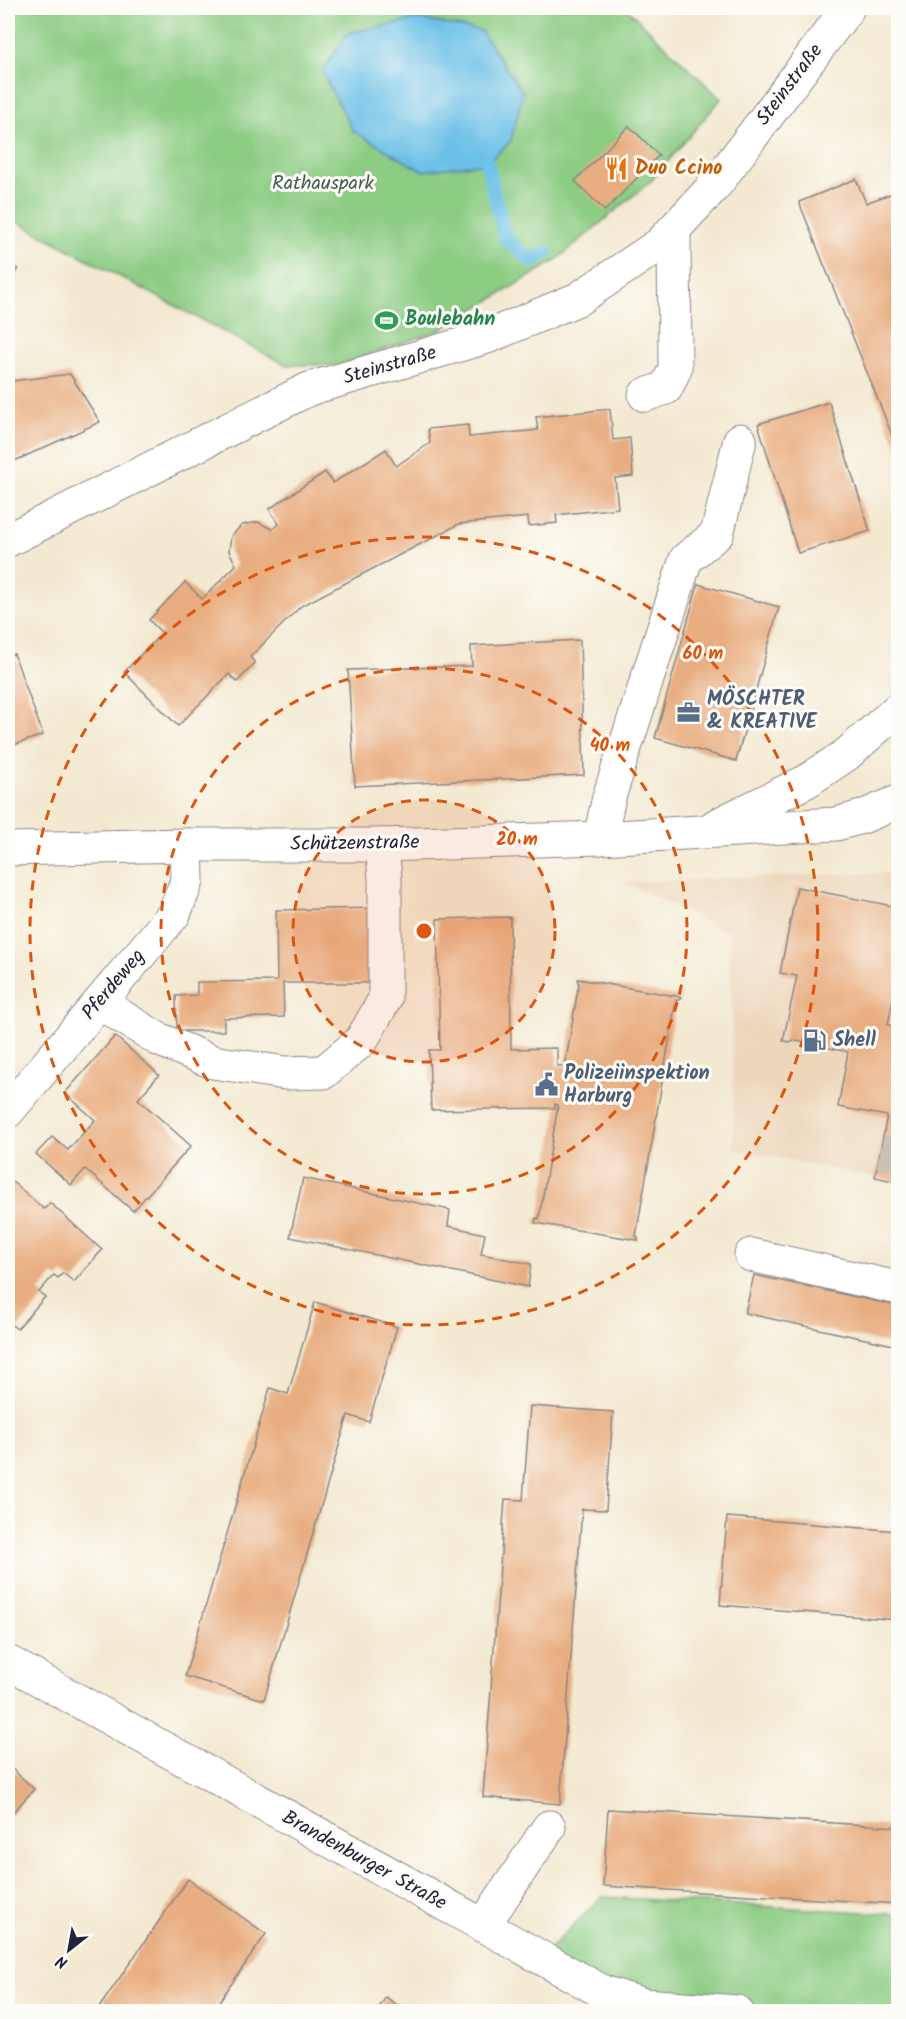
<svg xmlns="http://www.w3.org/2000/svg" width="906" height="2019" viewBox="0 0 906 2019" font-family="Kalam,sans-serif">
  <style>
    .built { fill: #edd7bb }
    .green { fill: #8ccc83; stroke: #57775f; stroke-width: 1.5 }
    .water { fill: #6bc0e7; stroke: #467191; stroke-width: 1.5 }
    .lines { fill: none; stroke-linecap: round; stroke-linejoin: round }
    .stream { stroke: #6bc0e7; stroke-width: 14 }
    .building { fill: #e8ad80 }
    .minor-tunnel { stroke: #c9c1b3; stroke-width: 33; stroke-dasharray: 33 16; stroke-linecap: butt }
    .minor-casing { stroke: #8a8686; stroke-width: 35 }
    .minor { stroke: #fff; stroke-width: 33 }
    .ring { fill: none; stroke: #de560e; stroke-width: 3; stroke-dasharray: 10 8 }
    .labels { text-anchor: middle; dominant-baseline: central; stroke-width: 6; stroke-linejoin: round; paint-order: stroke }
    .street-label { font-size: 20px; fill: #22223b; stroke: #fdfcf7 }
    .food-label { font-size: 20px; font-weight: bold; fill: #c56008; stroke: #fdfcf7; text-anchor: start }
    .park-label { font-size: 20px; fill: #475e54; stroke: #fdfcf7 }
    .leisure-label { font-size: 20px; font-weight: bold; fill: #27864d; stroke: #fdfcf7; text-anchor: start }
    .service-label { font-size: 20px; font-weight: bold; fill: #4e5e75; stroke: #fdfcf7; text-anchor: start }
    .centre { fill: #de560e; stroke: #fdfcf7; stroke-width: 3 }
    .ring-label { font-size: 18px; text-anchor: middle; font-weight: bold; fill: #de560e; stroke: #fdfcf7; stroke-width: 6; stroke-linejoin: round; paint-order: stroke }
  </style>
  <rect width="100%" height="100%" fill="#fdfcf7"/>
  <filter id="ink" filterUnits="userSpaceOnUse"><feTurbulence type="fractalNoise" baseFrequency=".0167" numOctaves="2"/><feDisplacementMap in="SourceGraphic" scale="12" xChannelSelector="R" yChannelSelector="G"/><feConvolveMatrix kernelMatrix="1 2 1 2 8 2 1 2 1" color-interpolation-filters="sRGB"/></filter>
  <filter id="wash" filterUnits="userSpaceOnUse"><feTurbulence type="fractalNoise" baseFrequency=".008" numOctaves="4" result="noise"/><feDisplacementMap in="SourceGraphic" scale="24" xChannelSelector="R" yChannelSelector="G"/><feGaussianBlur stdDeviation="1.35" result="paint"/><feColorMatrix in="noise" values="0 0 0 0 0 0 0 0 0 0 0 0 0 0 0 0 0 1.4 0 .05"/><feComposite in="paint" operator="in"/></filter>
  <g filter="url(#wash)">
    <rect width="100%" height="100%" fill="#f3e9d1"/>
    <polygon class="built" points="898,872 898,1182 734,1149 730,933 624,882"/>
    <g class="green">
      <polygon points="8,8 626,8 721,99 651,181 554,262 440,330 339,365 286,365 8,217"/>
      <polygon points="602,1897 898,1914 898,2011 737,2012 644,2005 540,1958"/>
    </g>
    <polygon class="water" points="419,19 481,31 523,93 511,141 487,163 422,171 353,131 322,72 348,33"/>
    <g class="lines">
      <polyline class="stream" points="487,163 505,238 532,261 546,252"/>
    </g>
    <g id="blocks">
      <g class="building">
        <polygon points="629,126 659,155 605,211 575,181"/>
        <polygon points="856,179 866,203 898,191 898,450 799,202"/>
        <polygon points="8,264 18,269 8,285"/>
        <polygon points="70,374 100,422 8,464 8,384 12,381"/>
        <polygon points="829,402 870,531 798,553 758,424"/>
        <polygon points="610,409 613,440 630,438 633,476 615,478 618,508 556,515 557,523 529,526 528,517 459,524 301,606 250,657 255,663 237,682 229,674 178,726 124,672 162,633 149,620 185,582 202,599 236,565 229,551 231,536 242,525 258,522 272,529 279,524 269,509 325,472 333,483 386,449 396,466 430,443 428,429 468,425 469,437 538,430 536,417"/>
        <polygon points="698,584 779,607 736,761 655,738"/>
        <polygon points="580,640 584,775 355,786 348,670 472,666 471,646"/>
        <polygon points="14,654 43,735 8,747 8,656"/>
        <polygon points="797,887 898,907 898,996 894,995 888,1025 898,1027 898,1182 875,1177 887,1116 838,1107 848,1052 792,1040 792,1042 783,1041 797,976 780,973"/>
        <polygon points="377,908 378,983 283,983 284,1017 224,1018 224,1031 177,1031 176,996 197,995 197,982 277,981 276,910"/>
        <polygon points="510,917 511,1049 557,1048 557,1066 565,1066 579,983 578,983 578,979 681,997 679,1000 676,1000 636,1236 638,1237 638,1240 535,1223 536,1218 539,1219 558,1105 555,1104 555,1108 431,1110 429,1050 440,1050 437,919"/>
        <polygon points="115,1036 159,1075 138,1099 191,1146 133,1211 85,1169 71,1185 36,1154 52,1137 68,1150 95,1120 65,1093"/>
        <polygon points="303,1178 450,1210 448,1226 485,1234 481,1254 531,1264 528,1287 290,1237"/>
        <polygon points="9,1179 44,1209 50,1203 102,1250 74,1282 63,1273 58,1278 54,1275 39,1292 45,1297 17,1329 12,1325 8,1330 8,1181"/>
        <polygon points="754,1275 898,1306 898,1346 745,1313"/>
        <polygon points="315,1302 397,1327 369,1422 348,1415 264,1700 185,1676 270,1388 288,1394"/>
        <polygon points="530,1406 613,1412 606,1510 582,1509 560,1804 483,1797 505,1499 523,1500"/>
        <polygon points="727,1517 898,1531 898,1620 720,1605"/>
        <polygon points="8,1765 34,1789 8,1818"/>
        <polygon points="608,1809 898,1827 898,1904 603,1886"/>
        <polygon points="188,1879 266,1934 212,2012 96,2012"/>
        <polygon points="386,1997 407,2012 376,2012"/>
      </g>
    </g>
  </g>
  <g filter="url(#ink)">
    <use href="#blocks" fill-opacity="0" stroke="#8a8686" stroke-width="1.5"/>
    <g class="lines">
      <polyline class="minor-tunnel" points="880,1152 898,1156"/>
      <defs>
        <g id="minor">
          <polyline points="645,395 666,388 675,369 674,229"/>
          <polyline points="8,540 309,389 487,337 578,299 660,244 716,184 848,8"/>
          <polyline points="715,826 807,781 846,755 898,709"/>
          <polyline points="600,838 609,797 686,559 717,534 740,440"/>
          <polyline points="8,849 186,845 382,845 600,838 836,824 862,817 898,802"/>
          <polyline points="100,1003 158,1039 213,1062 285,1073 324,1072 361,1041 385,999 385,879 382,845"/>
          <polyline points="8,1111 174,914 187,881 186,845"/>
          <polyline points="751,1255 898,1288"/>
          <polyline points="8,1662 603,1992 644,2005 737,2012"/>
          <polyline points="483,1926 549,1827"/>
        </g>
      </defs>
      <use href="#minor" class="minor-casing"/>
      <use href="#minor" class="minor"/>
    </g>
  </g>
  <circle cx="424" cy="931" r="131" fill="#de560e" fill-opacity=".12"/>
  <g class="ring">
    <circle cx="424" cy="931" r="131"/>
    <circle cx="424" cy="931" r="263"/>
    <circle cx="424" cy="931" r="394"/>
  </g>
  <defs>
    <symbol id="restaurant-bare" viewBox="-9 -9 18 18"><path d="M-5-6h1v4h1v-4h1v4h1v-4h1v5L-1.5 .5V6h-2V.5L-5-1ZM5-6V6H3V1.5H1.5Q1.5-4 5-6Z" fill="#e8710a" stroke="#fdfcf7" stroke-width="2.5" paint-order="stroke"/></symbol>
    <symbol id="stadium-bare" viewBox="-9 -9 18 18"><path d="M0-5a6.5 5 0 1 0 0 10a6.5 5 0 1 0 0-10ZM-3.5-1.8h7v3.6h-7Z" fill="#2e9e5b" stroke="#fdfcf7" stroke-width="2.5" paint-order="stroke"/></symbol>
    <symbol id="office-bare" viewBox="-9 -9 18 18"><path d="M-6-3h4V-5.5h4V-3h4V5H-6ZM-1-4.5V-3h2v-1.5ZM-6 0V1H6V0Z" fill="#5c6f8a" stroke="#fdfcf7" stroke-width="2.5" paint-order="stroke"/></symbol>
    <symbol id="fuel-bare" viewBox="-9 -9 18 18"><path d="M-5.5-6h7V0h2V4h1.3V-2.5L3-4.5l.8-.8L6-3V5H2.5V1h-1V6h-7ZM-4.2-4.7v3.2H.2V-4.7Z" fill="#5c6f8a" stroke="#fdfcf7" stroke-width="2.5" paint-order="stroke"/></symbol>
    <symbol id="civic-bare" viewBox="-9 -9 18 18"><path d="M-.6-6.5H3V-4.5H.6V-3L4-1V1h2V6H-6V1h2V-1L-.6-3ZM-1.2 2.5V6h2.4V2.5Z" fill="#5c6f8a" stroke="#fdfcf7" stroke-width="2.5" paint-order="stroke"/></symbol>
  </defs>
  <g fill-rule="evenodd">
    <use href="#restaurant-bare" x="600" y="152" width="33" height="33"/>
    <use href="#stadium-bare" x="370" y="304" width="33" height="33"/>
    <use href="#office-bare" x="672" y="696" width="33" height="33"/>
    <use href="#fuel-bare" x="798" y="1024" width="33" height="33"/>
    <use href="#civic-bare" x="530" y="1068" width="33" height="33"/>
  </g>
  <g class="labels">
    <g class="street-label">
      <text transform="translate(790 85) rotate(-53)">Steinstraße</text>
      <text transform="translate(390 366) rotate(-16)">Steinstraße</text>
      <text transform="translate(355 844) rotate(-1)">Schützenstraße</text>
      <text transform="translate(114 985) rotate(-50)">Pferdeweg</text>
      <text transform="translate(364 1861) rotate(29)">Brandenburger Straße</text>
    </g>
    <g class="food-label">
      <text x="635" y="169">Duo Ccino</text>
    </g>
    <g class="park-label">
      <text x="323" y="184">Rathauspark</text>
    </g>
    <g class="leisure-label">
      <text x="405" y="320">Boulebahn</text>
    </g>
    <g class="service-label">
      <text x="707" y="700">MÖSCHTER<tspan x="707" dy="23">&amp; KREATIVE</tspan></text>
      <text x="833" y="1041">Shell</text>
      <text x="564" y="1074">Polizeiinspektion<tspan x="564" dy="23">Harburg</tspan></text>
    </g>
  </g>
  <circle cx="424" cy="931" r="9" class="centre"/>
  <g class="ring-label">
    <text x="703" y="659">60 m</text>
    <text x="610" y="751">40 m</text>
    <text x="517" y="845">20 m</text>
  </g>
  <rect width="906" height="2019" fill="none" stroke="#fdfcf7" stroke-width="30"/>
  <g transform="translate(69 1950) rotate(211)" stroke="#fdfcf7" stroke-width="4.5" paint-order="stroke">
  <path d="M0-4.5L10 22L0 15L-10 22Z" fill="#22223b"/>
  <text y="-9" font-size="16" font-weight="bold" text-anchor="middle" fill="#22223b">N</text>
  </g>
</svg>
